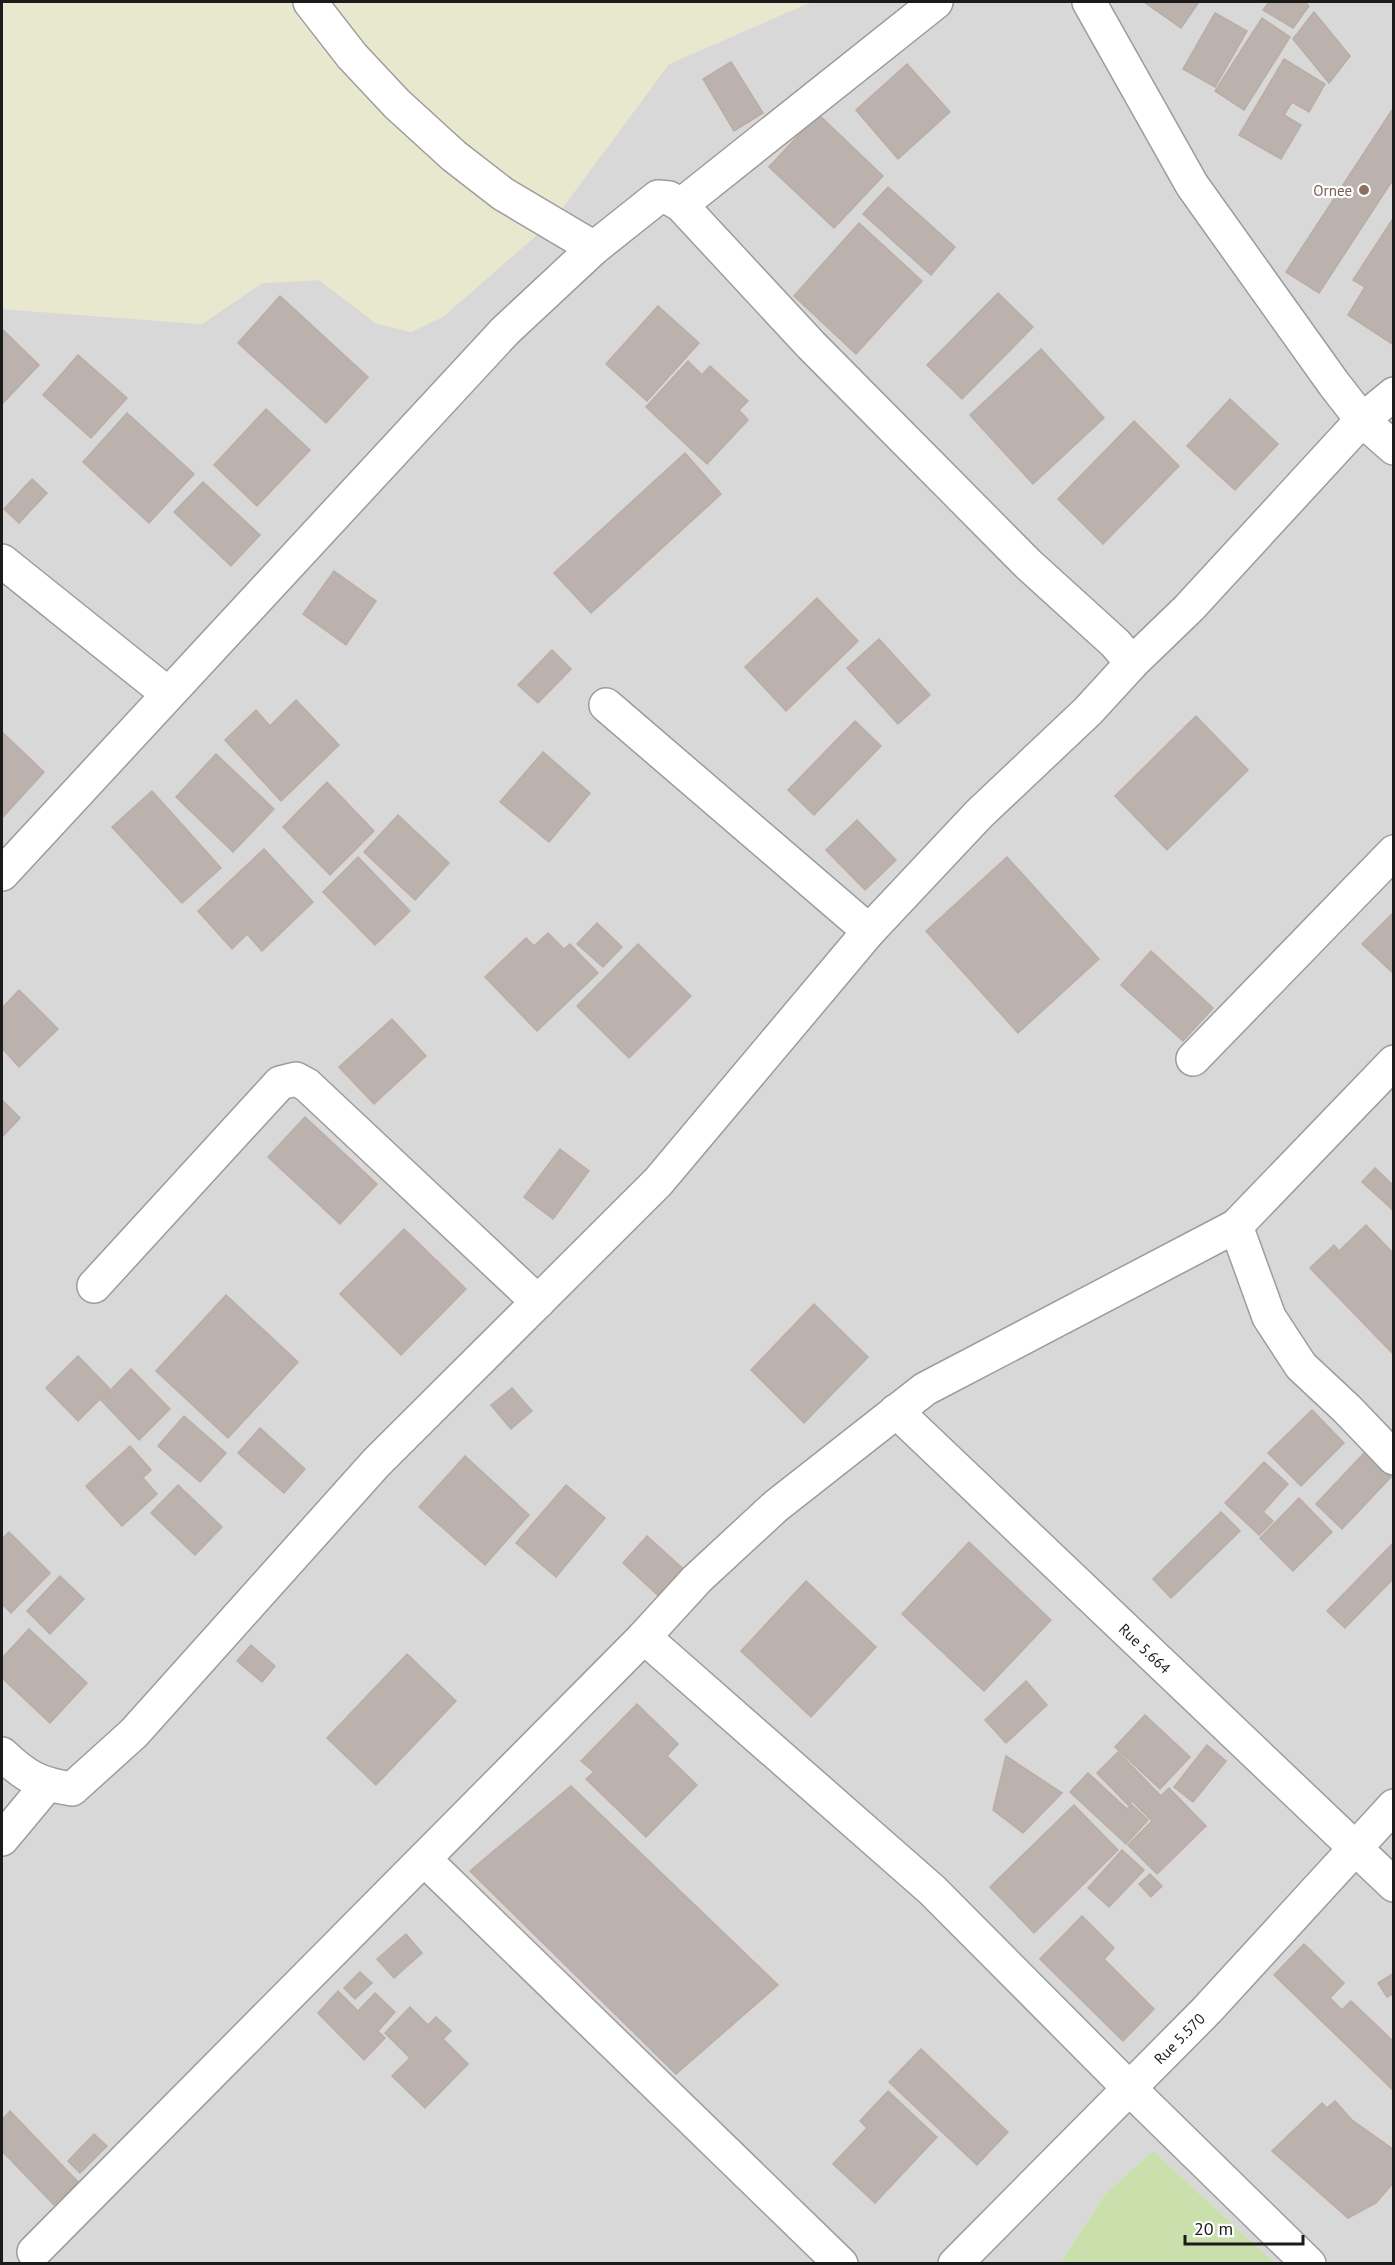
<svg xmlns="http://www.w3.org/2000/svg" width="1395" height="2265" viewBox="0 0 1395 2265" font-family="'PT Sans',sans-serif">
  <style>
    .residential { fill: #d9d8d8 }
    .farmland { fill: #e8e8ce }
    .grass { fill: #cae0ac }
    .building { fill: #bbb2ae; stroke: #bbada5; stroke-width: 1.5 }
    .lines { fill: none; stroke-linecap: round; stroke-linejoin: round }
    .minor-casing { stroke: #9c9c9c; stroke-width: 36 }
    .minor { stroke: #fff; stroke-width: 33 }
    .education-dot { fill: #8d6e63; stroke: #fff; stroke-width: 2 }
    .labels { text-anchor: middle; dominant-baseline: central; stroke-width: 4.5; stroke-linejoin: round; paint-order: stroke }
    .education-label { font-size: 15px; fill: #785e54; stroke: #fff; text-anchor: end }
    .street-label { font-size: 15px; fill: #1b1b1b; stroke: #fff }
  </style>
  <rect width="100%" height="100%" fill="#ebe7e1"/>
  <polygon class="residential" points="811,2 1393,2 1393,2263 1275,2263 1153,2151 1105,2194 1060,2263 2,2263 2,309 202,324 262,283 319,280 377,324 552,222 669,64"/>
  <polygon class="farmland" points="2,2 811,2 669,64 552,222 443,317 411,332 377,324 319,280 262,283 202,324 2,309"/>
  <polygon class="grass" points="1153,2151 1275,2263 1060,2263 1105,2194"/>
  <g class="building">
    <polygon points="1144,2 1199,2 1181,28"/>
    <polygon points="1269,2 1305,2 1309,6 1293,28 1263,10"/>
    <polygon points="1314,12 1350,56 1329,83 1293,39"/>
    <polygon points="1215,13 1247,31 1215,87 1183,69"/>
    <polygon points="1262,18 1290,37 1244,110 1215,91"/>
    <polygon points="1284,59 1325,84 1309,112 1292,102 1284,115 1301,125 1281,159 1239,135"/>
    <polygon points="731,62 763,113 734,131 703,79"/>
    <polygon points="907,64 950,112 898,159 856,110"/>
    <polygon points="1394,107 1394,178 1319,293 1286,272"/>
    <polygon points="818,114 883,176 834,228 769,167"/>
    <polygon points="888,187 955,247 931,275 863,214"/>
    <polygon points="1394,217 1394,345 1348,315 1365,287 1353,280"/>
    <polygon points="859,223 922,281 856,354 794,296"/>
    <polygon points="998,293 1033,327 962,399 927,365"/>
    <polygon points="280,296 368,377 326,423 238,343"/>
    <polygon points="658,306 699,343 647,401 606,364"/>
    <polygon points="2,329 39,365 2,404"/>
    <polygon points="1041,349 1104,418 1033,484 970,415"/>
    <polygon points="78,355 127,398 91,438 43,395"/>
    <polygon points="688,361 702,375 710,366 748,401 739,410 748,420 707,464 646,407"/>
    <polygon points="1230,399 1278,444 1235,490 1187,446"/>
    <polygon points="266,409 310,450 257,506 214,465"/>
    <polygon points="127,413 194,474 149,523 83,462"/>
    <polygon points="1134,421 1179,466 1103,544 1058,499"/>
    <polygon points="685,453 721,494 591,613 554,573"/>
    <polygon points="32,479 47,493 19,523 4,509"/>
    <polygon points="203,482 260,535 231,566 174,512"/>
    <polygon points="334,571 376,601 346,645 303,614"/>
    <polygon points="817,598 858,641 786,711 745,667"/>
    <polygon points="879,639 930,695 898,724 847,668"/>
    <polygon points="552,650 571,669 538,703 518,685"/>
    <polygon points="296,700 339,745 281,801 225,740 256,710 270,726"/>
    <polygon points="1196,716 1248,770 1167,850 1115,796"/>
    <polygon points="855,721 881,746 814,815 788,790"/>
    <polygon points="2,732 44,772 2,818"/>
    <polygon points="543,752 590,793 549,842 500,802"/>
    <polygon points="216,754 274,809 233,852 176,797"/>
    <polygon points="327,782 374,831 330,875 283,827"/>
    <polygon points="152,791 221,868 182,903 112,827"/>
    <polygon points="398,815 449,863 415,900 364,852"/>
    <polygon points="857,820 896,860 865,890 826,850"/>
    <polygon points="264,849 313,902 262,951 247,934 232,949 198,911"/>
    <polygon points="358,857 410,911 375,945 323,892"/>
    <polygon points="1007,857 1099,959 1018,1033 926,931"/>
    <polygon points="1394,912 1394,974 1362,944"/>
    <polygon points="597,923 622,947 603,967 577,944"/>
    <polygon points="548,933 564,949 570,944 598,973 537,1031 485,977 526,938 534,946"/>
    <polygon points="638,944 691,996 629,1058 577,1006"/>
    <polygon points="1151,951 1213,1008 1183,1041 1121,985"/>
    <polygon points="19,990 58,1029 19,1067 2,1048 2,1008"/>
    <polygon points="392,1019 426,1056 374,1104 339,1067"/>
    <polygon points="2,1100 20,1118 2,1137"/>
    <polygon points="305,1117 377,1184 340,1224 268,1157"/>
    <polygon points="560,1149 589,1171 553,1219 524,1197"/>
    <polygon points="1375,1168 1394,1186 1394,1211 1362,1182"/>
    <polygon points="1366,1225 1394,1254 1394,1355 1310,1268 1334,1245 1339,1251"/>
    <polygon points="404,1229 466,1289 401,1355 340,1294"/>
    <polygon points="226,1295 298,1362 228,1438 156,1371"/>
    <polygon points="814,1304 868,1357 804,1423 751,1370"/>
    <polygon points="78,1356 110,1389 78,1421 46,1388"/>
    <polygon points="131,1369 170,1409 139,1440 101,1400"/>
    <polygon points="512,1388 532,1411 511,1429 491,1405"/>
    <polygon points="1312,1410 1344,1443 1301,1486 1268,1453"/>
    <polygon points="184,1416 226,1453 200,1482 158,1446"/>
    <polygon points="260,1428 305,1469 284,1493 238,1453"/>
    <polygon points="130,1446 151,1470 143,1478 157,1494 122,1526 86,1486"/>
    <polygon points="1365,1452 1391,1477 1342,1529 1316,1504"/>
    <polygon points="465,1456 529,1515 485,1565 419,1507"/>
    <polygon points="1264,1462 1288,1484 1263,1512 1273,1521 1259,1535 1225,1503"/>
    <polygon points="178,1485 222,1527 195,1555 151,1513"/>
    <polygon points="566,1485 605,1518 556,1577 516,1543"/>
    <polygon points="1299,1498 1332,1532 1293,1571 1260,1538"/>
    <polygon points="1221,1512 1240,1531 1171,1598 1153,1579"/>
    <polygon points="9,1532 50,1573 11,1613 2,1604 2,1539"/>
    <polygon points="647,1536 690,1575 665,1602 623,1563"/>
    <polygon points="969,1542 1051,1620 984,1691 902,1614"/>
    <polygon points="1394,1542 1394,1578 1345,1628 1327,1611"/>
    <polygon points="60,1576 84,1599 50,1634 27,1611"/>
    <polygon points="806,1581 876,1647 811,1717 741,1651"/>
    <polygon points="29,1629 87,1683 50,1723 2,1678 2,1658"/>
    <polygon points="251,1645 275,1666 262,1682 237,1661"/>
    <polygon points="407,1654 456,1701 376,1785 327,1738"/>
    <polygon points="1026,1681 1047,1705 1006,1743 985,1720"/>
    <polygon points="637,1704 678,1744 667,1756 697,1785 646,1837 586,1779 594,1772 581,1761"/>
    <polygon points="1145,1715 1190,1757 1160,1789 1115,1747"/>
    <polygon points="1207,1745 1226,1761 1193,1802 1174,1787"/>
    <polygon points="1118,1752 1161,1796 1169,1788 1206,1826 1157,1874 1128,1845 1152,1821 1132,1801 1128,1805 1097,1773"/>
    <polygon points="1006,1756 1062,1793 1023,1833 993,1810"/>
    <polygon points="1088,1773 1127,1809 1131,1804 1148,1820 1126,1844 1070,1792"/>
    <polygon points="571,1786 778,1985 676,2074 470,1871"/>
    <polygon points="1074,1805 1118,1850 1034,1933 990,1887"/>
    <polygon points="1122,1850 1144,1870 1109,1907 1088,1888"/>
    <polygon points="1150,1874 1162,1886 1151,1897 1139,1884"/>
    <polygon points="1082,1916 1114,1948 1104,1959 1154,2009 1123,2041 1040,1959"/>
    <polygon points="406,1934 422,1953 394,1978 377,1959"/>
    <polygon points="1304,1944 1344,1983 1330,1998 1342,2010 1351,2001 1394,2042 1394,2091 1274,1975"/>
    <polygon points="360,1972 372,1983 355,1999 344,1988"/>
    <polygon points="1394,1973 1394,1993 1387,1997 1378,1983"/>
    <polygon points="338,1991 358,2011 375,1993 395,2012 378,2031 385,2038 364,2060 318,2013"/>
    <polygon points="410,2007 428,2025 436,2017 451,2031 443,2039 468,2064 425,2108 392,2076 410,2058 385,2033"/>
    <polygon points="921,2049 1008,2132 977,2165 889,2082"/>
    <polygon points="888,2091 937,2137 875,2203 833,2164 867,2128 860,2121"/>
    <polygon points="1335,2101 1352,2120 1394,2150 1394,2182 1376,2203 1348,2218 1272,2151 1322,2103 1327,2108"/>
    <polygon points="10,2111 78,2182 54,2205 2,2151 2,2120"/>
    <polygon points="94,2134 107,2146 80,2173 68,2161"/>
  </g>
  <g class="lines">
    <defs>
      <g id="minor">
        <polyline points="310,2 352,56 397,104 454,156 503,194 594,248"/>
        <polyline points="1089,2 1192,185 1334,384 1362,420 1394,448"/>
        <polyline points="681,205 936,2"/>
        <polyline points="2,561 168,694"/>
        <polyline points="606,705 869,931"/>
        <polyline points="2,874 505,331 594,248 658,197 669,198 681,205 811,345 1028,564 1115,643 1132,663"/>
        <polyline points="1193,1059 1394,852"/>
        <polyline points="1236,1226 1269,1317 1301,1366 1347,1409 1394,1458"/>
        <polyline points="94,1286 280,1083 296,1079 307,1085 538,1302"/>
        <path id="s1" d="M896 1411 1394 1885"/>
        <polyline points="644,1637 932,1890 1129,2088 1309,2264"/>
        <path d="M2 1754C26 1777 39 1784 72 1789L134 1733 376 1463 658 1182 869 931 979 814 1088 711 1132 663 1189 608 1362 420 1394 394"/>
        <polyline points="2,1839 47,1785"/>
        <polyline points="424,1859 841,2264"/>
        <polyline points="34,2252 644,1637 697,1579 776,1506 925,1389 1236,1226 1394,1062"/>
        <path id="s2" d="M955 2264 1207 2010 1394 1806"/>
      </g>
    </defs>
    <use href="#minor" class="minor-casing"/>
    <use href="#minor" class="minor"/>
  </g>
  <circle class="education-dot" cx="1364" cy="190" r="6"/>
  <g class="labels">
    <g class="education-label">
      <text x="1352" y="190">Ornee</text>
    </g>
    <g class="street-label">
      <text stroke="none"><textPath href="#s1" startOffset="344">Rue 5.664</textPath></text>
      <text stroke="none"><textPath href="#s2" startOffset="318">Rue 5.570</textPath></text>
    </g>
  </g>
  <rect width="1395" height="2265" fill="none" stroke="#1b1b1b" stroke-width="6"/>
  <path d="M1185 2235v9h118v-9" fill="none" stroke="#1b1b1b" stroke-width="3"/>
  <text x="1194" y="2235" font-size="18" fill="#1b1b1b" stroke="#ffffff" stroke-width="4.5" paint-order="stroke">20 m</text>
</svg>
